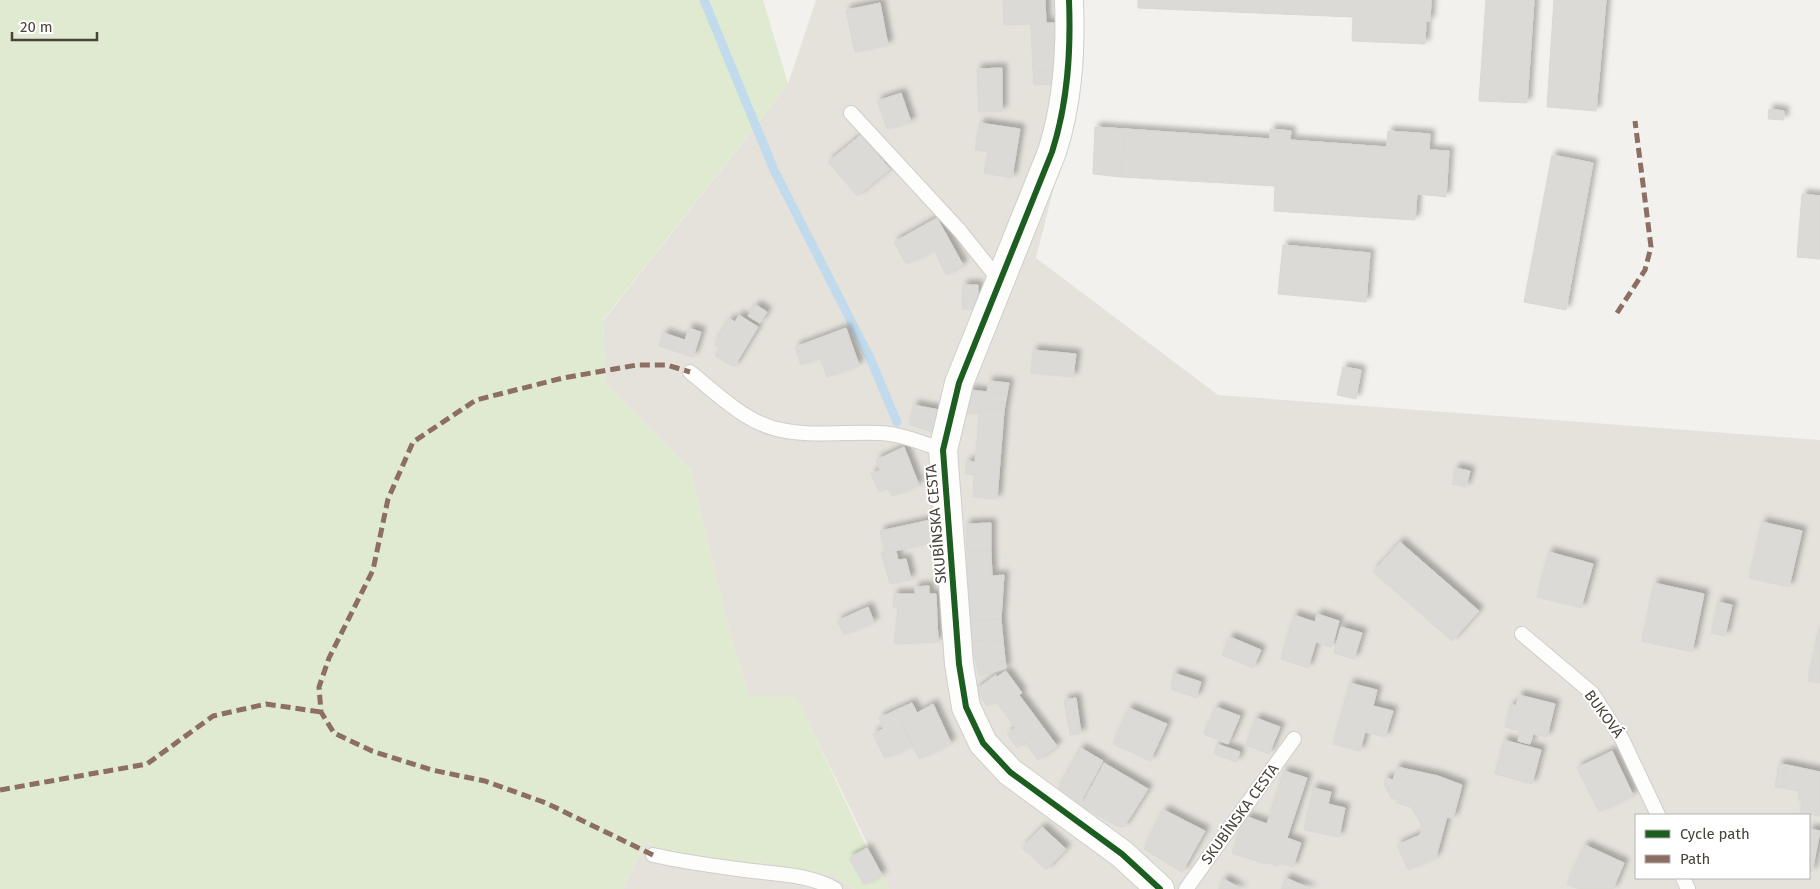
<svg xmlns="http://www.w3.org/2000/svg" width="1820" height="889" viewBox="0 0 1820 889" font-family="'Fira Sans',sans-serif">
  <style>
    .residential { fill: #e5e2dc; fill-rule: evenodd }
    .green { fill: #dfead0 }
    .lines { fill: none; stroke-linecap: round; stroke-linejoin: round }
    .stream { stroke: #c2dbec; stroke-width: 9 }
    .building { fill: #dcdad6; stroke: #dad8d3; filter: url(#shadow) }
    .service-casing { stroke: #d0cecb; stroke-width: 16 }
    .minor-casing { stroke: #d0cecb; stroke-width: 30 }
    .service { stroke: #fdfdfc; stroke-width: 14 }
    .minor { stroke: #fdfdfc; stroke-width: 28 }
    .quiet { stroke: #8d6e63; stroke-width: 5; stroke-dasharray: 10 5; stroke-linecap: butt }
    .cycleway-casing { stroke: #fff; stroke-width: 9 }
    .cycleway { stroke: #1b5e20; stroke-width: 6 }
    .labels { text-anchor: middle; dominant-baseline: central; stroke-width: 4; stroke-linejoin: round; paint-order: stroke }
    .street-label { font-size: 15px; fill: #484239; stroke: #fff }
  </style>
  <defs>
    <filter id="shadow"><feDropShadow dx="4.5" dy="-4.5" stdDeviation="2.5" flood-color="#0004"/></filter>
  </defs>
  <rect width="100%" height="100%" fill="#f2f1ed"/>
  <g class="residential">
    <path d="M816 0H1066L1065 144 1036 258 1218 395 1820 440V889H889L797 698 749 696 726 619 691 470 606 384 603 321 788 84ZM1636 815H1809V878H1636Z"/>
    <polygon points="646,843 667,853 767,869 832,874 853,889 623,889"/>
  </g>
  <polygon class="green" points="0,0 763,0 788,84 603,320 606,384 691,470 726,619 749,696 797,697 867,848 849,858 864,885 882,875 889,889 853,889 832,874 767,869 667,853 646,843 623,889 0,889"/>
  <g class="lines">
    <polyline class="stream" points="704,0 774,170 870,358 897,422"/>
  </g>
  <g class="building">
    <polygon points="1003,0 1045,0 1046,23 1058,23 1060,70 1033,71 1031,24 1004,25"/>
    <polygon points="1138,0 1431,0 1430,21 1426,21 1425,44 1352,41 1353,17 1138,8"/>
    <polygon points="1486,0 1534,0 1527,103 1479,101"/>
    <polygon points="1554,0 1606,0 1596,111 1547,107"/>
    <polygon points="880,3 888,45 855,52 846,10"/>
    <polygon points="1002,68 1002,111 979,112 977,69"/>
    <polygon points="1060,70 1061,84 1034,85 1033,71"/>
    <polygon points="901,93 911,122 887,129 877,101"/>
    <polygon points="1769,109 1784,111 1784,120 1768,119"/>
    <polygon points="980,123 1020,129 1012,178 984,173 988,152 975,150"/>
    <polygon points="1095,127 1125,129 1121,177 1093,174"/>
    <polygon points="1125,129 1270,139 1270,129 1291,131 1290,140 1387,147 1388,131 1430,134 1429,150 1449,151 1446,197 1417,194 1415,220 1274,211 1275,186 1121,177"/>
    <polygon points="861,135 890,169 857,196 828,162"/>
    <polygon points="1552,155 1593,163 1566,310 1524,302"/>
    <polygon points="1802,194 1820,196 1820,259 1797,257"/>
    <polygon points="937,218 963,265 946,275 934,250 906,264 894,242"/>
    <polygon points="1283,245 1370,253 1366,302 1278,294"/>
    <polygon points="963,285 978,285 978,309 962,309"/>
    <polygon points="756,305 767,312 760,323 748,316"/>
    <polygon points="739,315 758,327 734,367 715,356 720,348 714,345 730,319 735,322"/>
    <polygon points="689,328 701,332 693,357 659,346 664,333 685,340"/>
    <polygon points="846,328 859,365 827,377 820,358 801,365 795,347"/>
    <polygon points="1033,350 1076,354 1073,377 1031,373"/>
    <polygon points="1343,367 1361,370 1356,399 1337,395"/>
    <polygon points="989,381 1009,383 1007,394 987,392"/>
    <polygon points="969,390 1007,394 1004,411 980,409 980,413 965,414"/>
    <polygon points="914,405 939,410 934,433 909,424"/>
    <polygon points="980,409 1004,411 997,499 973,497 974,475 965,474 967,461 975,462"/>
    <polygon points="904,447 919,485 892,496 889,488 879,492 871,474 880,470 876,460"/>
    <polygon points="1455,468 1470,471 1466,487 1452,484"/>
    <polygon points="930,520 935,542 885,553 880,531"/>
    <polygon points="1762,522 1802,531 1789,587 1749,578"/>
    <polygon points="991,523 991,551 967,552 966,524"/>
    <polygon points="1400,542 1479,611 1452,641 1373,572"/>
    <polygon points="896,551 898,560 906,559 911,579 890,584 881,553"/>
    <polygon points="991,551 992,576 1004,575 1001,619 970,621 967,552"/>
    <polygon points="1549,552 1593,564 1581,608 1537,597"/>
    <polygon points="1654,583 1704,594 1692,652 1642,641"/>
    <polygon points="929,586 929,594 936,594 938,642 894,644 898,607 893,607 894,594 915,594 915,587"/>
    <polygon points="1718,602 1732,605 1725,636 1711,633"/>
    <polygon points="868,607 874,622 844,635 837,621"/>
    <polygon points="1317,614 1339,621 1332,647 1316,642 1308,668 1281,659 1294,615 1315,622"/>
    <polygon points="1001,619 1003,640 971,641 970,621"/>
    <polygon points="1341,627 1362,633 1354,659 1334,653"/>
    <polygon points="1818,632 1820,633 1820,683 1808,681"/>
    <polygon points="1230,637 1261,650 1253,668 1222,655"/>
    <polygon points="1003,640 1006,668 979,676 971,641"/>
    <polygon points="1006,671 1022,693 1019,695 1057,746 1038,760 1025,742 1017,748 1007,734 1015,728 996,701 987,706 975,690 996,675 997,677"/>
    <polygon points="1174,673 1201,682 1196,698 1171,689"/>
    <polygon points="1350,683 1377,690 1373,706 1393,711 1385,737 1365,732 1360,751 1333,744"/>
    <polygon points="1519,695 1555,704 1547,737 1533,734 1530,744 1518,741 1520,731 1505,727 1511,704 1516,706"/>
    <polygon points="1076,698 1081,733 1070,735 1064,700"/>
    <polygon points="912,703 917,713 933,704 951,743 919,759 896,710"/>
    <polygon points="1216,707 1240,716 1228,744 1204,734"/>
    <polygon points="1129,708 1167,724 1150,761 1113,744"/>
    <polygon points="896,710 912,746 885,758 873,734 883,729 879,718"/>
    <polygon points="1256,718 1280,727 1269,754 1246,745"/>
    <polygon points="1504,740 1541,750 1532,784 1495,774"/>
    <polygon points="1217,744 1240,752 1236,762 1214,754"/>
    <polygon points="1081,748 1103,761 1080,804 1057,792"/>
    <polygon points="1612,751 1633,795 1599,812 1577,768"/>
    <polygon points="1104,763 1148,789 1124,827 1117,826 1081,806"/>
    <polygon points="1779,764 1787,765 1783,788 1775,787"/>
    <polygon points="1787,765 1820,772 1820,816 1800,813 1802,801 1798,800 1799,791 1783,788"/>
    <polygon points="1397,767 1438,776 1462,785 1453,819 1447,817 1436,857 1408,870 1397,845 1420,835 1422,826 1411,807 1396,803 1398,800 1391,798 1384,783 1386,778 1393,780"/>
    <polygon points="1284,771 1307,778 1287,838 1301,843 1293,867 1278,863 1277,866 1266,862 1265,864 1232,853 1243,822 1248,817 1267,824"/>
    <polygon points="1313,788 1331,792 1328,804 1345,808 1339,837 1304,830"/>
    <polygon points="1164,810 1205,831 1182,872 1144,849"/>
    <polygon points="1042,827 1066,849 1046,870 1022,848"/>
    <polygon points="1809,829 1820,831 1812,872 1809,871"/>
    <polygon points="1585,845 1624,863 1613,889 1579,889 1567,884"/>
    <polygon points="867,848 882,875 864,885 849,858"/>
    <polygon points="1286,878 1311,889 1281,889"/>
    <polygon points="1224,879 1241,889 1218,889"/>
  </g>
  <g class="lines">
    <defs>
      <g id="service">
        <polyline points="851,113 960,231 999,280"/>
        <path d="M690 372C715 392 742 419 773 428 807 438 845 431 880 433 901 434 923 443 943 450"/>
        <polyline points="1522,634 1592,693 1622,739 1658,815"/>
        <path d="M653 855C684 862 714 866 745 870 775 874 808 874 835 889"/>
        <polyline points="1683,878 1688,889"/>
        <polyline points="1186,889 1294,739"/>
      </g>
      <path id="minor" d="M1069 0C1071 52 1068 102 1052 152L959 383 943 450 959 664 966 707 983 743 1010 772 1122 854 1160 889"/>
    </defs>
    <use href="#service" class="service-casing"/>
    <use href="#minor" class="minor-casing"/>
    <use href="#service" class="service"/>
    <use href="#minor" class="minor"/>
    <g class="quiet">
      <polyline points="1617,313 1645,270 1651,247 1635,121"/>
      <polyline points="0,790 147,764 213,716 266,704 321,712"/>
      <polyline points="653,855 546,803 485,781 432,770 372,751 334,733 321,712 319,687 329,658 373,570 388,499 413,442 476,400 563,378 637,365 667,365 690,372"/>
    </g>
    <defs>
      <path id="cycleway" d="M1069 0C1071 52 1068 102 1052 152L959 383 943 450 959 664 966 707 983 743 1010 772 1122 854 1160 889"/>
    </defs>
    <use href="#cycleway" class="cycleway-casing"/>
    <use href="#cycleway" class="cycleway"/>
  </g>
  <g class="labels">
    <g class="street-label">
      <text transform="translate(936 524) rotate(-95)">SKUBÍNSKA CESTA</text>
      <text transform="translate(1604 714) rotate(54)">BUKOVÁ</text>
      <text transform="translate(1240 814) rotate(-54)">SKUBÍNSKA CESTA</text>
    </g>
  </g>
  <rect x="1635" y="814" width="175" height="65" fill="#ffffff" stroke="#b6b3b0"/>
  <rect x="1645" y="830" width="25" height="8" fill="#1b5e20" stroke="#b6b3b0"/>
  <text x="1680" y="839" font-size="15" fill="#484239">Cycle path</text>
  <rect x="1645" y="855" width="25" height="8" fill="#8d6e63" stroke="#b6b3b0"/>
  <text x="1680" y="864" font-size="15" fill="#484239">Path</text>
  <path d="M12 32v8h85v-8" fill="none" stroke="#484239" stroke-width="2.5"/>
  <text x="20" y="32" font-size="15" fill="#484239" stroke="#ffffff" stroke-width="4" paint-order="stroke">20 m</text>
</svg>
